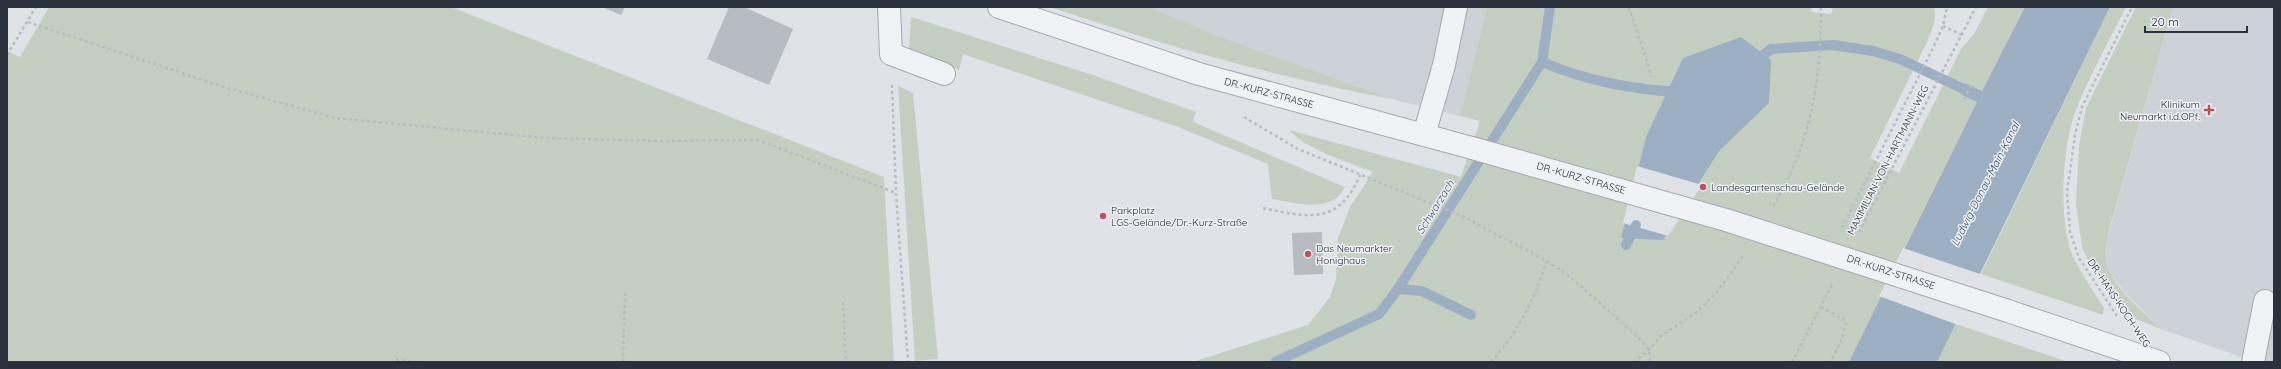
<svg xmlns="http://www.w3.org/2000/svg" width="2281" height="369" viewBox="0 0 2281 369" font-family="Quicksand,sans-serif">
  <style>
    .built { fill: #cdd1d8 }
    .green { fill: #c4cfc1 }
    .water { fill: #9dafc3 }
    .pier { fill: #dfe2e6 }
    .lines { fill: none; stroke-linecap: round; stroke-linejoin: round }
    .stream { stroke: #9dafc3; stroke-width: 10 }
    .building { fill: #b7bbc2 }
    .minor-casing { stroke: #a5a9b0; stroke-width: 24 }
    .path { stroke: #b9bcc1; stroke-width: 2.5; stroke-dasharray: 3 3; stroke-linecap: butt }
    .minor { stroke: #f1f2f5; stroke-width: 22 }
    .minor-bridge-casing { stroke: #a5a9b0; stroke-width: 24; stroke-linecap: butt }
    .minor-bridge { stroke: #f1f2f5; stroke-width: 22 }
    .poi-dot { fill: #be5160; stroke: #eef0f4; stroke-width: 1.5 }
    .labels { text-anchor: middle; dominant-baseline: central; stroke-width: 3; stroke-linejoin: round; paint-order: stroke }
    .street-label { font-size: 10px; fill: #2a303c; stroke: #eef0f4 }
    .poi-label { font-size: 10px; fill: #2a303c; stroke: #eef0f4; text-anchor: start }
    .water-label { font-size: 11px; font-style: italic; fill: #384e6b; stroke: #eef0f4 }
  </style>
  <rect width="100%" height="100%" fill="#dfe2e6"/>
  <g class="built">
    <polygon points="1150,7 1487,7 1460,116 1392,99 1213,34"/>
    <polygon points="2173,7 2274,7 2274,362 2256,362 2161,329 2126,294 2110,273 2106,257 2107,240"/>
  </g>
  <g class="green">
    <polygon points="49,7 451,7 884,177 894,362 7,362 7,51 20,57"/>
    <path d="M1050 7H1150L1213 34 1392 99C1276 77 1162 45 1050 7Z"/>
    <path d="M1487 7H1811L1812 12 1831 14 1833 7H1934C1937 21 1931 32 1926 44L1870 158 1899 173 1961 49 1974 34 1988 7H2025L1982 91 1960 94 1977 102 1933 192 1956 324 2068 362H1193L1308 325 1330 297 1336 279 1338 238 1350 207 1373 172C1346 161 1309 151 1289 130L1461 177 1480 121 1460 116Z"/>
    <path d="M2110 7H2126C2110 39 2092 71 2078 105 2062 141 2057 223 2074 259 2083 276 2094 292 2104 308L2103 315 1981 274Z"/>
    <path d="M2136 7H2173L2114 213C2110 227 2105 241 2106 256 2106 283 2143 311 2161 329L2131 317 2090 265 2082 247 2076 204 2079 146 2086 108Z"/>
    <path d="M911 17 1093 75 1196 112 1193 122 1345 187C1342 191 1339 197 1335 199 1317 210 1291 202 1272 199L1268 164 1178 127 963 54 959 70 909 51Z"/>
    <polygon points="898,86 913,93 938,359 915,361"/>
  </g>
  <g class="water">
    <polygon points="2025,7 2110,7 1937,362 1849,362 1977,102 1960,94 1965,83 1982,91"/>
    <polygon points="1741,37 1771,60 1769,103 1719,151 1663,240 1621,238 1646,137 1683,58"/>
  </g>
  <g class="pier">
    <polygon points="1637,166 1702,185 1668,236 1623,223"/>
    <polygon points="1903,248 1983,275 1958,325 1879,296"/>
  </g>
  <g class="lines">
    <g class="stream">
      <path d="M1542 62C1584 80 1634 90 1680 92"/>
      <polyline points="1755,62 1771,49 1833,45 1873,51 1900,59 1974,94"/>
      <polyline points="1626,245 1636,225"/>
      <polyline points="1398,289 1422,291 1471,315"/>
      <polyline points="1275,362 1379,314 1398,289 1542,62 1550,7"/>
    </g>
  </g>
  <g class="building">
    <polygon points="602,7 625,7 621,15"/>
    <polygon points="729,7 744,7 793,29 769,85 707,59"/>
    <polygon points="1322,232 1323,274 1294,275 1292,233"/>
  </g>
  <g class="lines">
    <defs>
      <g id="minor">
        <polyline points="889,7 891,54 944,74"/>
        <polyline points="999,7 1199,74 1472,148"/>
        <polyline points="1424,135 1444,65 1456,7"/>
        <polyline points="2008,311 2159,362"/>
        <polyline points="2253,362 2265,301"/>
      </g>
    </defs>
    <use href="#minor" class="minor-casing"/>
    <g class="path">
      <polyline points="1629,7 1652,77"/>
      <polyline points="28,22 227,88 335,118 546,138 660,141 758,140 896,193"/>
      <polyline points="1943,26 1962,35"/>
      <polyline points="7,55 36,7"/>
      <polyline points="892,85 896,193 908,362"/>
      <polyline points="1964,99 1972,84"/>
      <polyline points="1244,117 1298,149 1464,217 1547,261 1568,275 1637,336 1649,350 1650,362"/>
      <path d="M1773 206C1812 141 1821 81 1821 7"/>
      <path d="M1263 208C1309 218 1339 225 1360 175"/>
      <polyline points="1842,228 1933,48 1943,26 1947,7"/>
      <polyline points="1859,232 1976,7"/>
      <polyline points="843,302 846,362"/>
      <polyline points="1821,307 1846,321 1842,339 1830,362"/>
      <polyline points="2117,316 2079,258 2070,232 2067,192 2075,135 2082,107 2132,7"/>
      <polyline points="396,360 417,362"/>
      <polyline points="623,362 625,292"/>
      <path d="M1491 362C1521 327 1532 304 1547 261"/>
      <polyline points="1634,362 1649,350 1660,337 1696,313 1717,292 1743,256"/>
      <polyline points="1792,362 1832,285"/>
    </g>
    <use href="#minor" class="minor"/>
    <defs>
      <polyline id="minor-bridge" points="1472,148 1726,220 2008,311"/>
    </defs>
    <use href="#minor-bridge" class="minor-bridge-casing"/>
    <use href="#minor-bridge" class="minor-bridge"/>
  </g>
  <g class="poi-dot">
    <path d="M2207 104h4v4h4v4h-4v4h-4v-4h-4v-4h4z"/>
    <circle cx="1703" cy="187" r="4"/>
    <circle cx="1103" cy="216" r="4"/>
    <circle cx="1308" cy="254" r="4"/>
  </g>
  <g class="labels">
    <g class="street-label">
      <text transform="translate(1269 93) rotate(15)">DR.-KURZ-STRASSE</text>
      <text transform="translate(1888 160) rotate(-63)">MAXIMILIAN-VON-HARTMANN-WEG</text>
      <text transform="translate(1581 178) rotate(16)">DR.-KURZ-STRASSE</text>
      <text transform="translate(1891 272) rotate(18)">DR.-KURZ-STRASSE</text>
      <text transform="translate(2119 303) rotate(56)">DR.-HANS-KOCH-WEG</text>
    </g>
    <g class="poi-label">
      <text x="2200" y="104" text-anchor="end">Klinikum<tspan x="2200" dy="12">Neumarkt i.d.OPf.</tspan></text>
      <text x="1711" y="187">Landesgartenschau-Gelände</text>
      <text x="1111" y="210">Parkplatz<tspan x="1111" dy="12">LGS-Gelände/Dr.-Kurz-Straße</tspan></text>
      <text x="1316" y="248">Das Neumarkter<tspan x="1316" dy="12">Honighaus</tspan></text>
    </g>
    <g class="water-label">
      <text transform="translate(1985 184) rotate(-63)">Ludwig-Donau-Main-Kanal</text>
      <text transform="translate(1435 207) rotate(-58)">Schwarzach</text>
    </g>
  </g>
  <rect width="2281" height="369" fill="none" stroke="#2a303c" stroke-width="16"/>
  <path d="M2145 26v6h102v-6" fill="none" stroke="#2a303c" stroke-width="2"/>
  <text x="2151" y="26" font-size="12" fill="#2a303c" stroke="#eef0f4" stroke-width="3" paint-order="stroke">20 m</text>
</svg>
